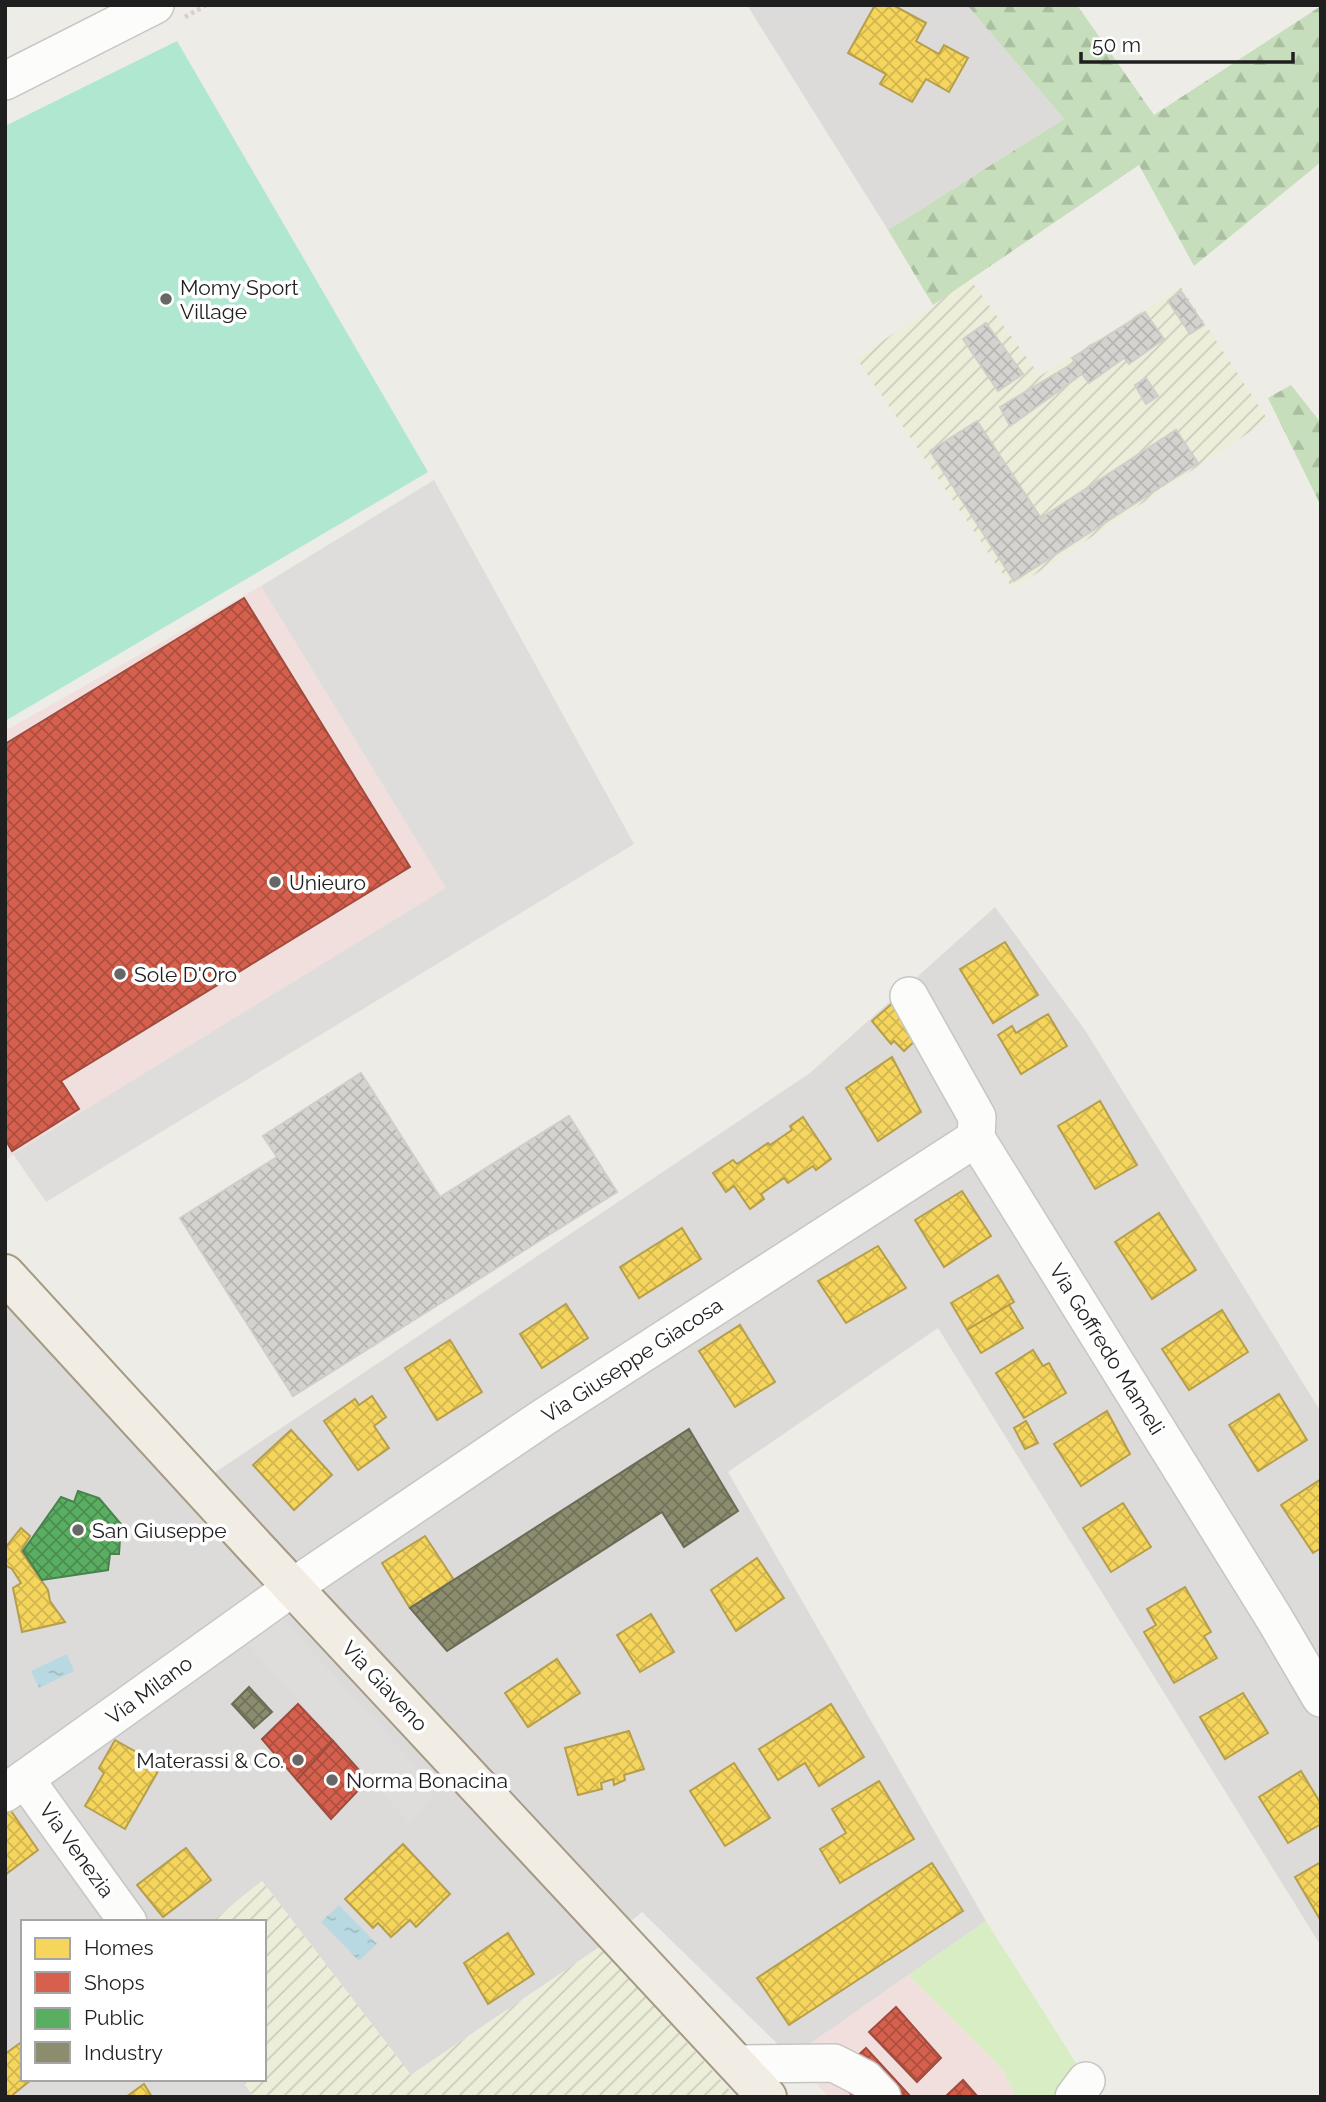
<svg xmlns="http://www.w3.org/2000/svg" width="1326" height="2102" viewBox="0 0 1326 2102" font-family="Raleway,sans-serif">
  <style>
    .residential { fill: #dcdbd9 }
    .commercial { fill: #f0dfdc }
    .farmland { fill: url(#farmland-furrows) }
    .grass { fill: #d9edc4 }
    .forest { fill: url(#forest-firs) }
    .pitch { fill: #b0e7d1 }
    .parking { fill: #dedddb }
    .water { fill: url(#water-ripples) }
    .homes { fill: url(#homes-cross-hatch); stroke: #b69e4a; stroke-width: 2 }
    .shops { fill: url(#shops-cross-hatch); stroke: #9f4c3f; stroke-width: 2 }
    .public { fill: url(#public-cross-hatch); stroke: #48834d; stroke-width: 2 }
    .industry { fill: url(#industry-cross-hatch); stroke: #6b6b56; stroke-width: 2 }
    .building { fill: url(#building-cross-hatch); stroke: #d1cdc8; stroke-width: 2 }
    .lines { fill: none; stroke-linecap: round; stroke-linejoin: round }
    .minor-casing { stroke: #c6c6c3; stroke-width: 40 }
    .major-casing { stroke: #a49a83; stroke-width: 42 }
    .path { stroke: #dbcdca; stroke-width: 4.5; stroke-dasharray: 3.5 3.5; stroke-linecap: butt }
    .minor { stroke: #fcfcfb; stroke-width: 37 }
    .major { stroke: #f1ece4; stroke-width: 38 }
    .poi-dot { fill: #676765; stroke: #fff; stroke-width: 2.5 }
    .labels { text-anchor: middle; dominant-baseline: central; stroke-width: 7; stroke-linejoin: round; paint-order: stroke }
    .poi-label { font-size: 21px; fill: #1f1f1f; stroke: #fff; text-anchor: start }
    .street-label { font-size: 21px; fill: #1f1f1f; stroke: #fff }
  </style>
  <defs>
    <pattern id="farmland-furrows" width="10" height="10" patternUnits="userSpaceOnUse" patternTransform="scale(1.75)"><rect width="10" height="10" fill="#edeeda"/><path d="M-1 1l2-2M0 10L10 0M9 11l2-2" fill="none" stroke="#cbccbb"/></pattern>
    <pattern id="forest-firs" width="22" height="20" patternUnits="userSpaceOnUse" patternTransform="scale(1.75)"><rect width="22" height="20" fill="#c6debb"/><path d="M5 1l3.5 6h-7zM16 11l3.5 6h-7z" fill="#aabea0"/></pattern>
    <pattern id="water-ripples" width="26" height="14" patternUnits="userSpaceOnUse" patternTransform="scale(1.75)"><rect width="26" height="14" fill="#b9d9e2"/><path d="M2 4q2-2 4 0t4 0M15 11q2-2 4 0t4 0" fill="none" stroke="#9fbac1"/></pattern>
    <pattern id="homes-cross-hatch" width="8" height="8" patternUnits="userSpaceOnUse" patternTransform="scale(1.75)"><rect width="8" height="8" fill="#f6d55c"/><path d="M0 0l8 8M0 8l8-8" fill="none" stroke="#d2b650"/></pattern>
    <pattern id="shops-cross-hatch" width="8" height="8" patternUnits="userSpaceOnUse" patternTransform="scale(1.75)"><rect width="8" height="8" fill="#d6604d"/><path d="M0 0l8 8M0 8l8-8" fill="none" stroke="#ad4f3f"/></pattern>
    <pattern id="public-cross-hatch" width="8" height="8" patternUnits="userSpaceOnUse" patternTransform="scale(1.75)"><rect width="8" height="8" fill="#5aae61"/><path d="M0 0l8 8M0 8l8-8" fill="none" stroke="#4a8d4f"/></pattern>
    <pattern id="industry-cross-hatch" width="8" height="8" patternUnits="userSpaceOnUse" patternTransform="scale(1.75)"><rect width="8" height="8" fill="#8c8c6e"/><path d="M0 0l8 8M0 8l8-8" fill="none" stroke="#72725a"/></pattern>
    <pattern id="building-cross-hatch" width="8" height="8" patternUnits="userSpaceOnUse" patternTransform="scale(1.75)"><rect width="8" height="8" fill="#d5d3d0"/><path d="M0 0l8 8M0 8l8-8" fill="none" stroke="#b6b5b2"/></pattern>
  </defs>
  <rect width="100%" height="100%" fill="#edece7"/>
  <g class="residential">
    <polygon points="747,5 967,5 1064,119 888,230"/>
    <polygon points="995,907 1085,1030 1321,1412 1321,1946 938,1328 728,1472 986,1921 791,2057 642,1912 601,1946 411,2075 262,1881 211,1922 23,1922 23,2079 241,2079 254,2097 5,2097 5,1279 186,1492 810,1073"/>
  </g>
  <g class="commercial">
    <polygon points="261,586 446,888 13,1154 5,1162 5,731"/>
    <polygon points="908,1975 1002,2069 1016,2097 829,2097 791,2057"/>
  </g>
  <g class="farmland">
    <polygon points="970,279 1040,376 1181,287 1268,420 1013,589 857,359"/>
    <polygon points="262,1881 411,2075 601,1946 736,2097 254,2097 241,2079 264,2079 264,1922 211,1922"/>
  </g>
  <polygon class="grass" points="986,1921 1078,2066 1055,2097 1016,2097 1002,2069 908,1975"/>
  <g class="forest">
    <polygon points="967,5 1077,5 1154,115 1321,6 1321,162 1194,266 1139,165 933,305 888,230 1064,119"/>
    <polygon points="1291,385 1321,423 1321,506 1268,398"/>
  </g>
  <polygon class="pitch" points="177,41 428,472 5,721 5,126"/>
  <g class="parking">
    <polygon points="434,480 634,844 46,1202 13,1154 446,888 261,586"/>
    <polygon points="280,1616 438,1790 409,1822 246,1642"/>
  </g>
  <g class="water">
    <polygon points="67,1654 74,1671 39,1688 31,1671"/>
    <polygon points="339,1905 377,1944 359,1961 321,1922"/>
  </g>
  <g class="homes">
    <polygon points="875,5 893,5 926,23 916,41 939,54 944,45 968,58 949,92 926,79 912,102 880,84 886,74 848,53"/>
    <polygon points="1005,942 1038,995 993,1023 960,969"/>
    <polygon points="896,1000 918,1038 904,1051 894,1041 891,1044 872,1021"/>
    <polygon points="1048,1014 1067,1046 1021,1074 998,1035 1012,1026 1016,1033"/>
    <polygon points="892,1057 921,1112 878,1141 846,1088"/>
    <polygon points="1100,1101 1137,1165 1095,1189 1058,1126"/>
    <polygon points="803,1117 831,1159 816,1170 813,1166 788,1183 784,1178 761,1194 764,1199 750,1209 734,1186 726,1192 713,1173 733,1160 737,1164 768,1143 770,1145 792,1130 790,1126"/>
    <polygon points="962,1191 991,1236 944,1267 915,1220"/>
    <polygon points="1159,1213 1196,1270 1152,1299 1115,1242"/>
    <polygon points="682,1228 701,1259 639,1298 620,1267"/>
    <polygon points="878,1246 906,1288 846,1323 818,1281"/>
    <polygon points="998,1275 1014,1302 967,1330 951,1303"/>
    <polygon points="566,1304 588,1338 542,1368 520,1334"/>
    <polygon points="1009,1305 1023,1328 981,1353 967,1330"/>
    <polygon points="1222,1310 1248,1352 1189,1390 1162,1349"/>
    <polygon points="740,1325 775,1382 735,1407 699,1351"/>
    <polygon points="450,1340 482,1392 437,1420 405,1368"/>
    <polygon points="1033,1350 1043,1366 1049,1363 1066,1393 1024,1418 996,1373"/>
    <polygon points="1279,1394 1307,1440 1258,1471 1229,1425"/>
    <polygon points="372,1396 386,1417 374,1426 389,1448 358,1470 324,1421 355,1399 359,1405"/>
    <polygon points="1107,1411 1130,1454 1081,1486 1054,1444"/>
    <polygon points="1026,1421 1038,1443 1025,1449 1014,1428"/>
    <polygon points="291,1430 332,1475 294,1510 253,1465"/>
    <polygon points="1321,1479 1321,1548 1313,1553 1281,1505"/>
    <polygon points="1123,1503 1151,1547 1111,1572 1083,1528"/>
    <polygon points="21,1528 30,1536 21,1551 48,1590 50,1601 65,1622 22,1632 13,1588 21,1583 12,1569 5,1565 5,1548"/>
    <polygon points="425,1536 454,1580 410,1608 382,1563"/>
    <polygon points="757,1558 784,1598 736,1631 711,1590"/>
    <polygon points="1185,1587 1211,1632 1204,1636 1217,1658 1174,1683 1144,1632 1156,1625 1147,1609"/>
    <polygon points="651,1614 674,1652 640,1672 617,1635"/>
    <polygon points="557,1659 580,1693 528,1727 505,1693"/>
    <polygon points="1243,1693 1268,1733 1225,1759 1200,1717"/>
    <polygon points="831,1704 864,1757 819,1786 805,1763 778,1780 759,1749"/>
    <polygon points="629,1731 644,1769 624,1775 625,1780 614,1785 613,1779 601,1783 602,1789 578,1795 565,1748"/>
    <polygon points="115,1740 161,1766 125,1829 85,1806 104,1773 99,1768"/>
    <polygon points="734,1763 770,1818 725,1846 690,1791"/>
    <polygon points="1301,1771 1321,1804 1321,1824 1288,1843 1259,1797"/>
    <polygon points="879,1781 914,1839 840,1883 820,1849 846,1833 832,1809"/>
    <polygon points="9,1808 38,1850 5,1875 5,1811"/>
    <polygon points="403,1844 450,1894 416,1927 410,1920 391,1937 378,1923 373,1928 345,1899"/>
    <polygon points="186,1848 211,1880 163,1917 137,1885"/>
    <polygon points="1321,1862 1321,1921 1295,1877"/>
    <polygon points="932,1863 963,1911 789,2025 757,1978"/>
    <polygon points="508,1933 534,1974 488,2004 464,1963"/>
    <polygon points="23,2041 23,2079 32,2079 10,2097 5,2097 5,2054"/>
    <polygon points="144,2084 152,2097 126,2097"/>
  </g>
  <g class="shops">
    <polygon points="244,598 410,867 61,1081 79,1109 12,1151 5,1139 5,744"/>
    <polygon points="298,1704 333,1741 297,1780 262,1739"/>
    <polygon points="333,1741 368,1780 331,1819 297,1780"/>
    <polygon points="896,2007 941,2058 917,2082 869,2032"/>
    <polygon points="866,2048 911,2097 854,2097 835,2077"/>
    <polygon points="963,2080 978,2097 945,2097"/>
  </g>
  <polygon class="public" points="78,1491 99,1498 121,1524 119,1554 110,1554 108,1570 42,1580 23,1551 61,1497 74,1502"/>
  <g class="industry">
    <polygon points="689,1429 738,1511 684,1547 662,1512 447,1651 410,1608"/>
    <polygon points="249,1687 272,1712 254,1728 232,1704"/>
  </g>
  <g class="building">
    <polygon points="1181,291 1204,325 1190,334 1168,301"/>
    <polygon points="1145,312 1164,339 1129,364 1124,358 1089,383 1082,374 1010,426 1000,407 1075,362 1072,358"/>
    <polygon points="986,323 1023,374 998,391 963,339"/>
    <polygon points="1146,378 1158,396 1146,404 1135,385"/>
    <polygon points="977,421 1041,518 1176,430 1198,463 1014,581 930,451"/>
    <polygon points="361,1073 440,1197 569,1116 617,1192 293,1396 180,1218 277,1157 263,1136"/>
  </g>
  <g class="lines">
    <defs>
      <g id="minor">
        <polyline points="5,81 155,5"/>
        <polyline points="909,996 977,1117 976,1138 1274,1618 1321,1698"/>
        <polyline points="25,1779 128,1922"/>
        <polyline points="5,1793 293,1587 544,1417 976,1138"/>
        <polyline points="737,2064 834,2063 865,2079 882,2097"/>
        <polyline points="1074,2097 1086,2081"/>
      </g>
      <polyline id="major" points="5,1274 257,1549 767,2097"/>
    </defs>
    <use href="#minor" class="minor-casing"/>
    <use href="#major" class="major-casing"/>
    <polyline class="path" points="185,17 206,5"/>
    <use href="#minor" class="minor"/>
    <use href="#major" class="major"/>
  </g>
  <g class="poi-dot">
    <circle cx="166" cy="299" r="7"/>
    <circle cx="275" cy="882" r="7"/>
    <circle cx="120" cy="974" r="7"/>
    <circle cx="78" cy="1530" r="7"/>
    <circle cx="298" cy="1760" r="7"/>
    <circle cx="332" cy="1780" r="7"/>
  </g>
  <g class="labels">
    <g class="poi-label">
      <text x="180" y="287">Momy Sport<tspan x="180" dy="24">Village</tspan></text>
      <text x="289" y="882">Unieuro</text>
      <text x="134" y="974">Sole D'Oro</text>
      <text x="92" y="1530">San Giuseppe</text>
      <text x="284" y="1760" text-anchor="end">Materassi &amp; Co.</text>
      <text x="346" y="1780">Norma Bonacina</text>
    </g>
    <g class="street-label">
      <text transform="translate(1107 1349) rotate(58)">Via Goffredo Mameli</text>
      <text transform="translate(632 1360) rotate(-33)">Via Giuseppe Giacosa</text>
      <text transform="translate(385 1686) rotate(47)">Via Giaveno</text>
      <text transform="translate(149 1690) rotate(-36)">Via Milano</text>
      <text transform="translate(77 1850) rotate(54)">Via Venezia</text>
    </g>
  </g>
  <rect width="1326" height="2102" fill="none" stroke="#1f1f1f" stroke-width="14"/>
  <rect x="21" y="1920" width="245" height="161" fill="#ffffff" stroke="#a5a5a5" stroke-width="2"/>
  <rect x="35" y="1938" width="35" height="21" fill="#f6d55c" stroke="#a5a5a5" stroke-width="2"/>
  <text x="84" y="1955" font-size="21" fill="#1f1f1f">Homes</text>
  <rect x="35" y="1972" width="35" height="21" fill="#d6604d" stroke="#a5a5a5" stroke-width="2"/>
  <text x="84" y="1990" font-size="21" fill="#1f1f1f">Shops</text>
  <rect x="35" y="2008" width="35" height="21" fill="#5aae61" stroke="#a5a5a5" stroke-width="2"/>
  <text x="84" y="2025" font-size="21" fill="#1f1f1f">Public</text>
  <rect x="35" y="2042" width="35" height="21" fill="#8c8c6e" stroke="#a5a5a5" stroke-width="2"/>
  <text x="84" y="2060" font-size="21" fill="#1f1f1f">Industry</text>
  <path d="M1081 52v10h212v-10" fill="none" stroke="#1f1f1f" stroke-width="3.5"/>
  <text x="1092" y="52" font-size="21" fill="#1f1f1f" stroke="#ffffff" stroke-width="5" paint-order="stroke">50 m</text>
</svg>
